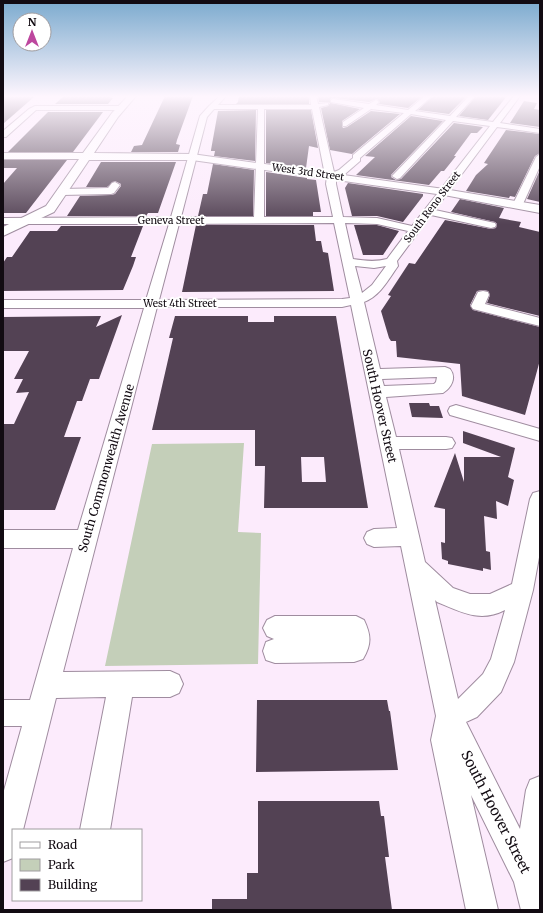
<svg xmlns="http://www.w3.org/2000/svg" width="543" height="913" viewBox="0 0 543 913" font-family="Merriweather,serif">
  <style>
    .green { fill: #c4cfb9 }
    .building { fill: #534254; fill-rule: evenodd }
    .lines { fill: none; stroke-linecap: round; stroke-linejoin: round }
    .minor-casing { stroke: #9f8c9f; stroke-width: 2 }
    .major-casing { stroke: #9f8c9f; stroke-width: 2 }
    .minor { fill: #fff; fill-rule: evenodd }
    .major { fill: #fff; fill-rule: evenodd }
    .labels { text-anchor: middle; dominant-baseline: central; stroke-width: 4; stroke-linejoin: round; paint-order: stroke }
    .far-street-label { font-size: 10px; fill: #120b12; stroke: #fff }
    .street-label { font-size: 12px; fill: #120b12; stroke: #fff }
    .near-street-label { font-size: 14px; fill: #120b12; stroke: #fff }
  </style>
  <rect width="100%" height="100%" fill="#fcebfc"/>
  <polygon class="green" points="244,443 238,532 261,533 258,664 105,666 152,444"/>
  <g class="building">
    <polygon points="3,96 35,96 3,124"/>
    <polygon points="64,96 113,96 111,98 113,98 108,104 55,104"/>
    <polygon points="165,96 193,96 177,140 176,144 180,145 178,152 131,152 134,146 142,145"/>
    <polygon points="239,96 309,96 309,104 236,104 238,102"/>
    <polygon points="318,96 423,96 408,108 379,104 380,102 377,99 369,102 333,98 330,99 331,103 360,109 342,121 342,126 343,128 347,127 371,111 400,114 352,154 330,150 321,108 328,106 330,103 328,102 319,102"/>
    <polygon points="433,96 467,96 449,114 418,110"/>
    <polygon points="476,96 507,96 488,120 459,116"/>
    <polygon points="524,101 537,103 534,109 540,110 540,127 510,123"/>
    <polygon points="256,110 255,161 214,156 215,151 211,151 211,150 218,111"/>
    <polygon points="266,110 311,110 318,148 309,146 306,168 266,163"/>
    <polygon points="48,112 103,112 73,152 8,152"/>
    <polygon points="411,116 443,121 391,175 391,177 396,180 401,179 454,123 483,127 477,133 471,133 454,156 456,156 444,171 441,171 429,185 356,175 375,157 365,156"/>
    <polygon points="506,130 540,134 540,153 535,156 515,197 510,196 509,198 466,191 476,175 488,164 484,163"/>
    <polygon points="3,160 67,160 26,213 3,213 3,184 17,168 3,168"/>
    <polygon points="101,162 176,162 158,213 148,213 146,216 67,216 80,196 111,195 115,194 121,186 121,184 115,181 107,187 86,187"/>
    <polygon points="213,164 254,170 253,216 198,216 203,194 207,194"/>
    <polygon points="540,170 540,202 527,199"/>
    <polygon points="266,172 307,178 307,179 316,180 321,212 313,212 313,216 266,216"/>
    <polygon points="348,183 423,194 423,196 403,222 377,216 352,216 345,188"/>
    <polygon points="460,199 504,208 499,218 521,222 519,227 540,232 540,316 487,303 490,295 488,291 483,290 477,291 470,305 473,310 540,327 540,360 525,415 462,396 460,364 397,357 396,341 391,341 389,338 381,311 391,296 388,295 409,263 415,264 445,220 491,229 496,228 497,224 495,222 451,212"/>
    <polygon points="196,225 314,225 316,241 321,241 323,252 328,253 334,291 182,292"/>
    <polygon points="354,225 377,225 399,231 383,255 363,255"/>
    <polygon points="61,226 143,226 131,257 136,257 133,266 123,290 3,291 3,263 7,257 12,257 30,231 57,231"/>
    <polygon points="122,315 99,379 90,379 82,401 77,401 64,437 81,437 55,510 3,510 3,424 14,424 29,392 16,393 23,379 14,379 29,351 3,351 3,317 101,316 96,327"/>
    <path d="M175 316H248V322H274V316H336L368 508H264L265 466H255V430H152L173 338H169ZM301 457H324L326 482H302Z"/>
    <polygon points="409,403 429,403 430,406 439,406 443,418 412,417"/>
    <polygon points="463,431 515,448 508,477 514,480 508,506 496,501 497,519 484,516 486,551 490,552 491,570 483,568 483,571 448,564 448,561 442,559 441,542 445,543 445,509 434,507 455,453 464,482 464,457 501,457 463,443"/>
    <polygon points="257,700 387,700 389,711 390,711 398,770 256,772"/>
    <polygon points="258,801 379,801 381,816 384,816 389,857 385,857 392,910 212,910 212,899 247,899 247,873 258,873"/>
  </g>
  <g class="lines">
    <defs>
      <g id="minor">
        <path d="M220 96H226L218 105H311L310 96H316L318 104 328 103V105L319 107 334 172 339 170 353 158V155L404 113 371 109 346 126H343V122L364 108 331 102V100L333 99 369 104 376 100 379 102 376 105 408 110 425 96H432L415 111 450 116 469 96H475L456 117 493 122 514 96H520L500 123 540 129V133L497 127 435 210 495 223 496 225 495 227 491 228 431 215 397 261 398 266C388 280 380 296 364 302L380 369 445 367 450 369C457 378 451 388 443 393L386 397 396 437H446L452 438 455 443 452 448 446 449H399L425 562 453 588 470 594H490L512 584 530 499 533 493 540 491V552L533 590 514 662 501 692 477 717 466 722 520 829 526 790 530 780 540 776V910H521L514 882 471 795 498 910H466L431 740 436 716 401 546 374 547 367 544 364 538 367 532 374 529 397 528 351 305 342 307H157L63 672 170 671 179 675 183 684 179 693 170 697H132L110 830H80L106 697 56 698 23 830H13V858L3 862V794L22 726H3V700H30L73 548H3V530H78L144 308H3V300H146L169 224H3V218L171 217 200 116 209 106ZM214 109H258L254 217H181L207 117ZM264 109H312L324 170 327 176 326 184 333 217H264ZM411 114 446 120 394 174 392 176 397 179 400 178 453 121 490 126 412 226 377 218 343 217 336 184V177L345 174 360 161V158ZM334 223 350 298 342 299 159 300 179 224ZM345 223 377 224 408 231 387 259C376 262 365 261 353 259ZM355 266 374 268 386 266 372 285 362 293ZM437 377 436 382 434 384 384 386 382 379ZM435 600 437 602C461 612 480 623 505 610L491 659 483 674 458 699Z"/>
        <polygon points="35,106 122,106 125,108 122,110 36,110 6,137 3,137 3,131 29,109"/>
        <polygon points="540,154 540,166 523,204 522,206 514,206 513,204 536,157"/>
        <polygon points="115,182 120,185 114,193 111,194 62,195 57,192 62,189 108,188 112,183"/>
        <polygon points="483,291 488,292 489,295 485,304 540,318 540,326 473,309 471,306 478,292"/>
        <polygon points="456,405 540,429 540,441 450,415 448,411 450,407"/>
        <path d="M275 616H356L364 620C371 635 372 644 363 659L354 662 275 663 266 660 263 651 266 642 274 639 267 636 263 628 267 620Z"/>
      </g>
      <polygon id="major" points="128,96 136,96 118,117 94,153 192,154 444,189 540,205 540,213 444,195 192,160 89,160 54,212 3,236 3,227 46,206 79,159 3,159 3,153 83,153 112,113"/>
    </defs>
    <use href="#minor" class="minor-casing"/>
    <use href="#major" class="major-casing"/>
    <use href="#minor" class="minor"/>
    <use href="#major" class="major"/>
  </g>
  <linearGradient id="sky" x2="0" y2="1"><stop stop-color="#7baace"/><stop offset="0.43" stop-color="#fef6fe"/><stop offset="1" stop-color="#fef6fe" stop-opacity="0"/></linearGradient>
  <rect width="543" height="224" fill="url(#sky)"/>
  <g class="labels">
    <g class="far-street-label">
      <text transform="translate(308 172) rotate(8)">West 3rd Street</text>
      <text transform="translate(432 207) rotate(-53)">South Reno Street</text>
      <text x="171" y="220">Geneva Street</text>
      <text x="180" y="303">West 4th Street</text>
    </g>
    <g class="street-label">
      <text transform="translate(380 406) rotate(77)">South Hoover Street</text>
      <text transform="translate(106 468) rotate(-74)">South Commonwealth Avenue</text>
    </g>
    <g class="near-street-label">
      <text transform="translate(496 812) rotate(63)">South Hoover Street</text>
    </g>
  </g>
  <rect width="543" height="913" fill="none" stroke="#120b12" stroke-width="8"/>
  <rect x="12" y="829" width="130" height="72" fill="#ffffff" stroke="#a09da0"/>
  <rect x="20" y="842" width="20" height="6" fill="#ffffff" stroke="#a09da0"/>
  <text x="48" y="849" font-size="12" fill="#120b12">Road</text>
  <rect x="20" y="859" width="20" height="12" fill="#c4cfb9" stroke="#a09da0"/>
  <text x="48" y="869" font-size="12" fill="#120b12">Park</text>
  <rect x="20" y="879" width="20" height="12" fill="#534254" stroke="#a09da0"/>
  <text x="48" y="889" font-size="12" fill="#120b12">Building</text>
  <g transform="translate(32 32)"><circle r="19" fill="#ffffff" stroke="#a09da0"/>
  <path d="M0-3L7 15L0 10L-7 15Z" fill="#bd479e"/>
  <text y="-6" font-size="11" font-weight="bold" text-anchor="middle" fill="#120b12">N</text>
  </g>
</svg>
